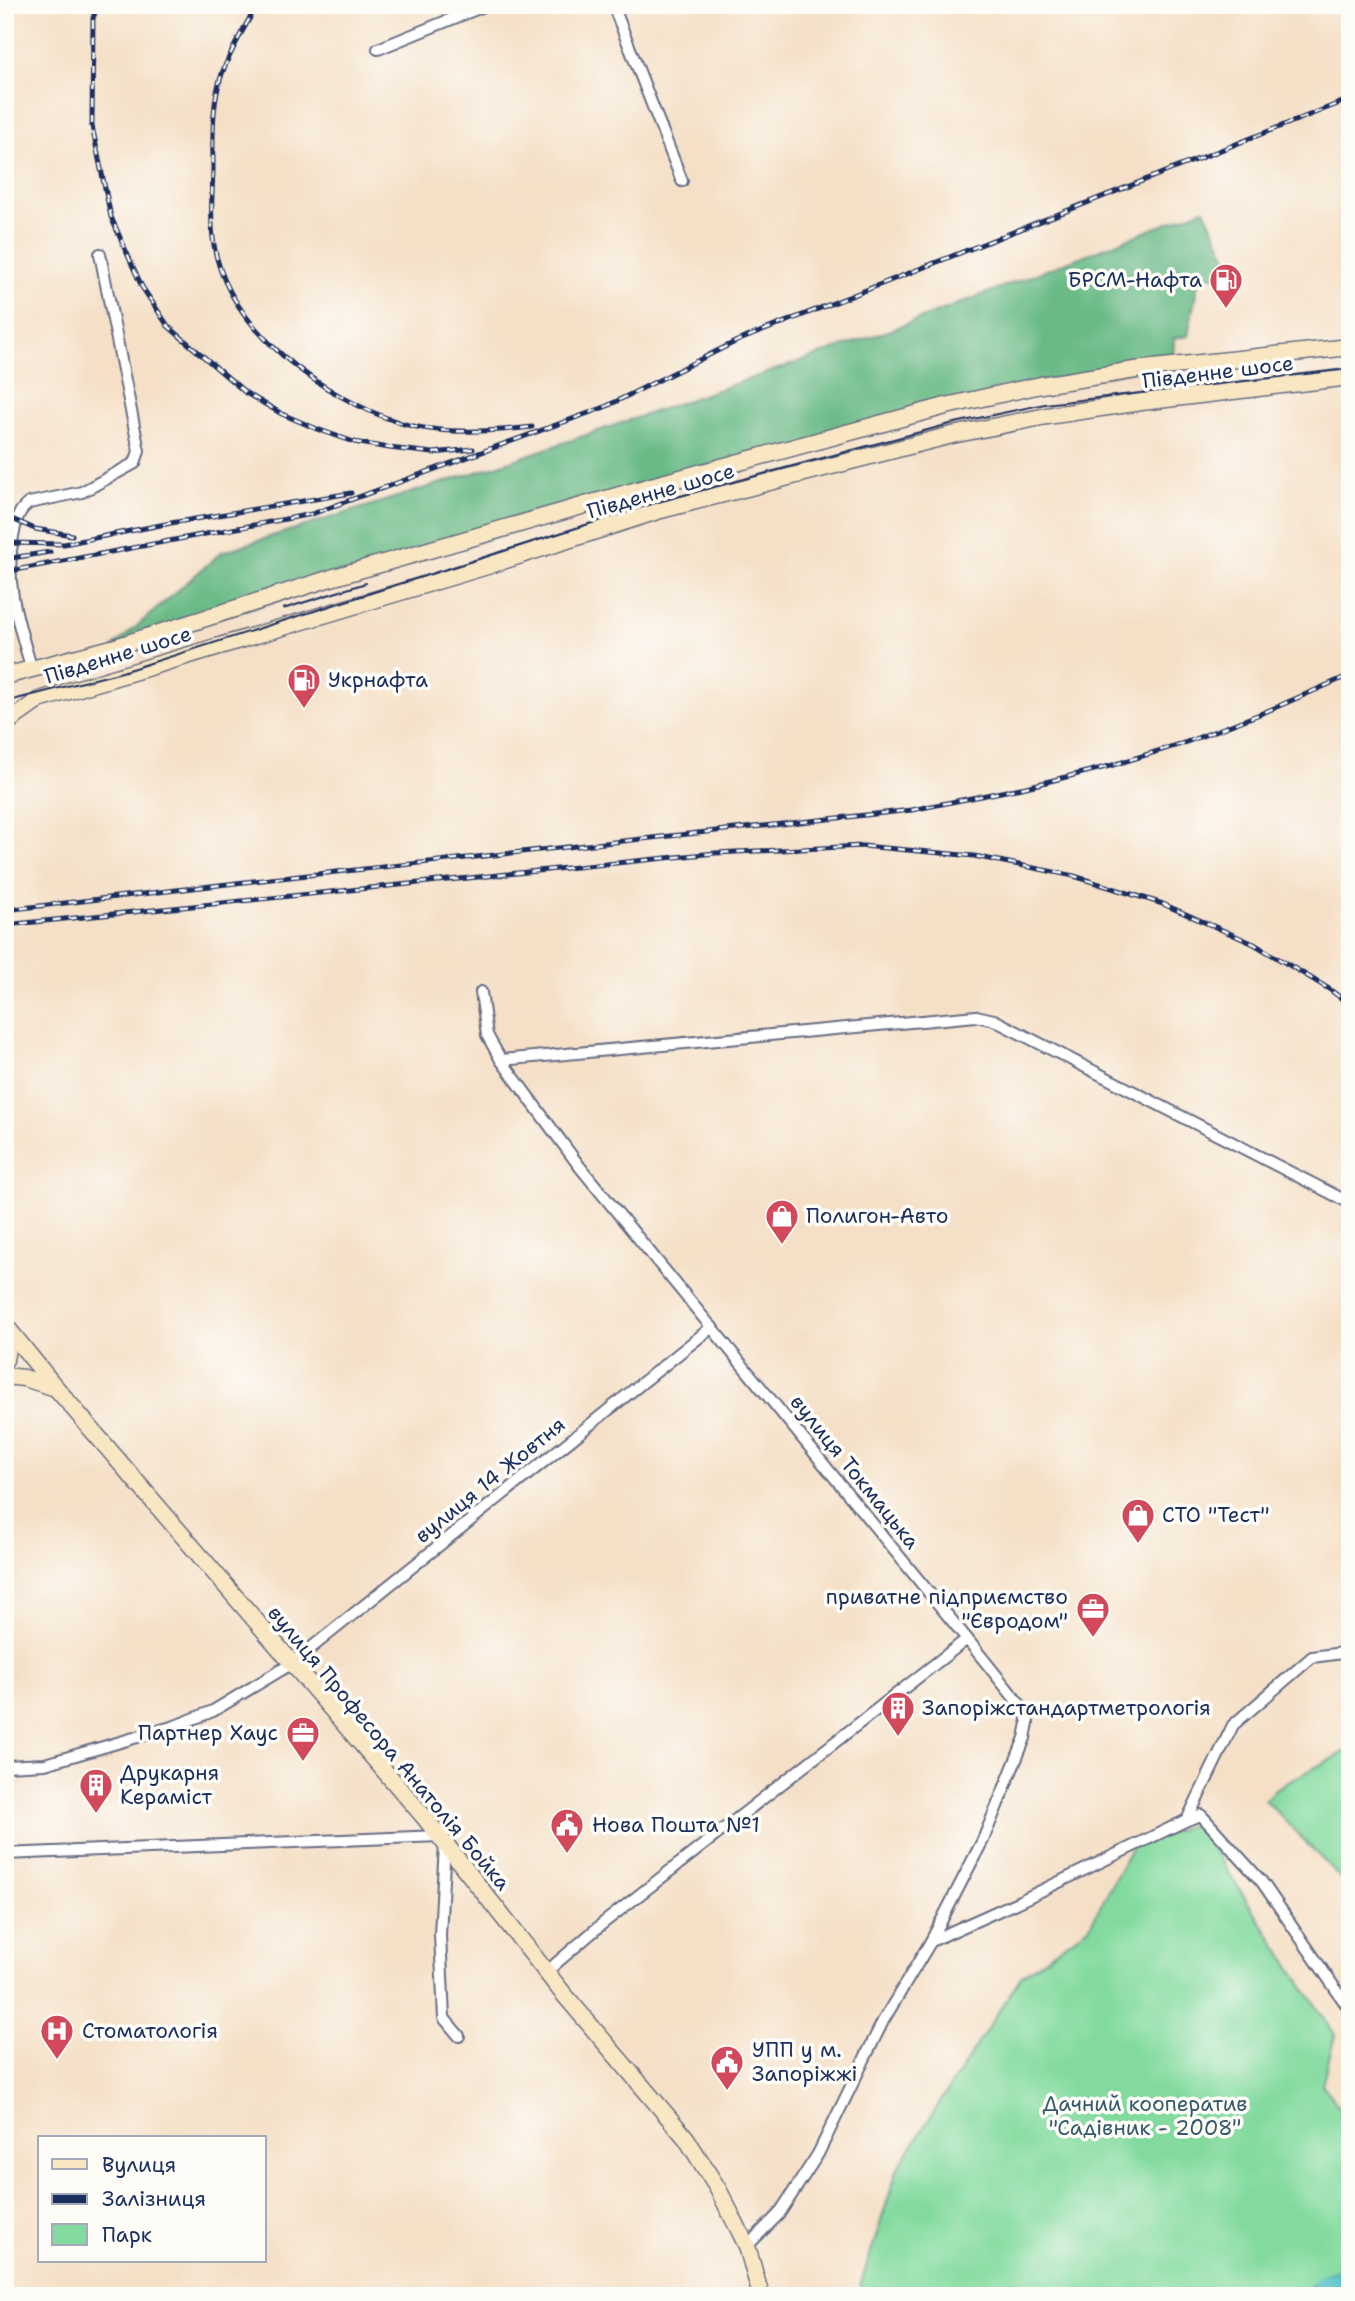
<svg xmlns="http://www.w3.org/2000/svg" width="1355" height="2301" viewBox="0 0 1355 2301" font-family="'Shantell Sans',sans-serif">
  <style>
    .green { fill: #82da9f; stroke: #4e847e; stroke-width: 2 }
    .forest { fill: #69ba86; stroke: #427472; stroke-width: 2 }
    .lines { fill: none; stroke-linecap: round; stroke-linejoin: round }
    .river { stroke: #55c3c9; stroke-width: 18 }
    .minor-casing { stroke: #676d83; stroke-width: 14 }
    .secondary-casing { stroke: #676d83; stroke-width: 19 }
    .minor { stroke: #fff; stroke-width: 10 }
    .secondary { stroke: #f9e7c3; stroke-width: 16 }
    .tram { stroke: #1b2f5e; stroke-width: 2 }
    .rail-casing { stroke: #1b2f5e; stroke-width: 5 }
    .rail { stroke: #fdfcf7; stroke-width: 2.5; stroke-dasharray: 8; stroke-linecap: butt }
    .labels { text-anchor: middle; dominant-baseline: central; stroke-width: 7; stroke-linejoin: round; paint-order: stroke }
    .poi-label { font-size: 21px; fill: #1b2f5e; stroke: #fdfcf7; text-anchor: start }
    .street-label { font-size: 21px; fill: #1b2f5e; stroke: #fdfcf7 }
    .park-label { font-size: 21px; fill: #355a6e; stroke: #fdfcf7 }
  </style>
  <rect width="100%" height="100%" fill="#fdfcf7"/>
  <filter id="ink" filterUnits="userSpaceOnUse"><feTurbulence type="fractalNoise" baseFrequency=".0143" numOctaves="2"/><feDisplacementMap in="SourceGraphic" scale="14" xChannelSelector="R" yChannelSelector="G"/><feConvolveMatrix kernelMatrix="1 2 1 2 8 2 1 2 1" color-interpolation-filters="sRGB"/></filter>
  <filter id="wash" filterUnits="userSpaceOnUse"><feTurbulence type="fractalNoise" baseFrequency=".00686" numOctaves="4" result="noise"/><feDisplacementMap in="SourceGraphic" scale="28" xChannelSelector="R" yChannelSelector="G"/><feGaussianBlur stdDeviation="1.57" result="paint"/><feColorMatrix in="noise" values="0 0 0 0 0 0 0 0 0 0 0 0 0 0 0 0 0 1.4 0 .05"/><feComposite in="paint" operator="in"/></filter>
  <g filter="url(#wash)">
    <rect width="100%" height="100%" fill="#f5e0c7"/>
    <g class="green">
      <polygon points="1348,1750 1350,1750 1350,1888 1265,1800 1275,1789"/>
      <polygon points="1196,1823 1335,2035 1322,2085 1350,2121 1350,2266 1326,2274 1299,2296 857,2296 898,2168 1022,1975 1089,1927 1132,1847"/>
    </g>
    <polygon class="forest" points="1204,209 1236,276 1199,276 1188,336 1174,338 1173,363 946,406 112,648 222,552 499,465 891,330"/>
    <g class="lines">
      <polyline class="river" points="1316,2296 1324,2284 1350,2276"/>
    </g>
  </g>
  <g filter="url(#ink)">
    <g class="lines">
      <defs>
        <g id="minor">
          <polyline points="613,5 682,181"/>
          <polyline points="378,49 486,5"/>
          <path d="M32 670C19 625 4 584 13 536 16 523 17 511 29 503L82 492 135 463 139 451 100 254"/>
          <polyline points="481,992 487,1035 501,1060 580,1167 967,1639 1025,1711 1028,1723 1025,1738 983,1840 931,1941 883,2021 818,2154 779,2214 747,2246"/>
          <polyline points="501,1060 976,1016 994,1020 1350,1203"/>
          <polyline points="5,1766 45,1764 175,1726 213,1711 291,1664 712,1327"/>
          <polyline points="1187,1820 1201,1815 1262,1882 1350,2010"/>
          <polyline points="445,1844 440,1935 444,2018 459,2036"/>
          <polyline points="5,1854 439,1836"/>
          <polyline points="931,1941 1020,1901 1187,1820 1233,1725 1312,1657 1350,1652"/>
          <polyline points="546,1972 602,1924 967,1639"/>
        </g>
        <g id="secondary">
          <polyline points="5,676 112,648 331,578 655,485 946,406 1041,385 1135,370 1350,347"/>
          <polyline points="5,724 39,700 484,567 661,510 952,435 1047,416 1141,402 1350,377"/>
          <polyline points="5,1325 56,1388 425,1818 562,1992 686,2138 718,2189 737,2226 747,2246 761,2296"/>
          <polyline points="5,1360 9,1338 6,1328"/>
          <polyline points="5,1376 24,1378 56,1388"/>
        </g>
      </defs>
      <use href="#minor" class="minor-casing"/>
      <use href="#secondary" class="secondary-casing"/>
      <use href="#minor" class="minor"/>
      <use href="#secondary" class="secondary"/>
      <g class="tram">
        <polyline points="283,609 366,583"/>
        <polyline points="5,702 122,672 658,502 950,424 1045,404 1350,369"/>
      </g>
      <defs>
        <g id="rail">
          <polyline points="98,5 93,18 92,126 111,217 142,287 168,326 246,393 282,414 317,429 354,442 389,448 433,453 473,449"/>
          <path d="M257 5C245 27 232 48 223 71 211 102 213 138 213 171 212 195 210 221 214 245 228 330 324 398 401 423 441 435 491 432 532 427"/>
          <polyline points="5,516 35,529 72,535"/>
          <polyline points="5,543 64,544 171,523 351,493"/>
          <polyline points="5,559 50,552"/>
          <polyline points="5,572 312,514 605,407 737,341 1350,99"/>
          <polyline points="5,910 271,879 912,810 1026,787 1110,766 1184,743 1265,712 1350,675"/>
          <polyline points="5,925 715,853 863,846 974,856 1074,876 1163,904 1254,944 1329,989 1350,1005"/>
        </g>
      </defs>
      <use href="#rail" class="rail-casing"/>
      <use href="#rail" class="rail"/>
    </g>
  </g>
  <defs>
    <symbol id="fuel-pin" viewBox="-11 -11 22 30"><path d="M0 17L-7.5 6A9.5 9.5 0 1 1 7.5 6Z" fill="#d1495b" stroke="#fdfcf7"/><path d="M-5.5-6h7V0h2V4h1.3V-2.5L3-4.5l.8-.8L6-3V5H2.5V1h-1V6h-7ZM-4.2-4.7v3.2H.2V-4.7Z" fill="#fff"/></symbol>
    <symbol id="shop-pin" viewBox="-11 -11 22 30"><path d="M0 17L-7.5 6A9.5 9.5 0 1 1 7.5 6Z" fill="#d1495b" stroke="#fdfcf7"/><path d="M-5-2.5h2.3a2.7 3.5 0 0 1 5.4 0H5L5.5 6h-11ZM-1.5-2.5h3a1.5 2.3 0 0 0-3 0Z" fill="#fff"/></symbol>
    <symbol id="office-pin" viewBox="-11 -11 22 30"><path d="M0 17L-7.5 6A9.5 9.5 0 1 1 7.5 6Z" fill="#d1495b" stroke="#fdfcf7"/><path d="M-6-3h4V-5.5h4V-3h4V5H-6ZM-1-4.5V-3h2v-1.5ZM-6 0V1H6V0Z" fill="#fff"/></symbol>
    <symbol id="building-pin" viewBox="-11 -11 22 30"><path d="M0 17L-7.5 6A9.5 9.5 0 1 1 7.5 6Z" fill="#d1495b" stroke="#fdfcf7"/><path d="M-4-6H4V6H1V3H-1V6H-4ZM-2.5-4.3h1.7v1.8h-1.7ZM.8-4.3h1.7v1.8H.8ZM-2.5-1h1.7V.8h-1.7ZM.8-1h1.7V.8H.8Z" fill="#fff"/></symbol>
    <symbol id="civic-pin" viewBox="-11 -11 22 30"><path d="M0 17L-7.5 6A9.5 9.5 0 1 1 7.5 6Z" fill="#d1495b" stroke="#fdfcf7"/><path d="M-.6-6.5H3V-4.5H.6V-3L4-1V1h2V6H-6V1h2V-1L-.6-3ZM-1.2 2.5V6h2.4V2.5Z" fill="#fff"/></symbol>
    <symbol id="hospital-pin" viewBox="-11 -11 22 30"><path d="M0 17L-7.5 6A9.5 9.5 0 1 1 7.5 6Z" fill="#d1495b" stroke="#fdfcf7"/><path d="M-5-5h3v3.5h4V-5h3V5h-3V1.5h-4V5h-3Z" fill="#fff"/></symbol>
  </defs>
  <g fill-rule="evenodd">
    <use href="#fuel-pin" x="1207" y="261" width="38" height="52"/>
    <use href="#fuel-pin" x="285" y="661" width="38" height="52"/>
    <use href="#shop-pin" x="763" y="1197" width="38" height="52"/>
    <use href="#shop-pin" x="1119" y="1496" width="38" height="52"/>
    <use href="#office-pin" x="1074" y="1590" width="38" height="52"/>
    <use href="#building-pin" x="879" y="1689" width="38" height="52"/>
    <use href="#office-pin" x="284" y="1714" width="38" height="52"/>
    <use href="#building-pin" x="77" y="1766" width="38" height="52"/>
    <use href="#civic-pin" x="548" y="1806" width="38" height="52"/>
    <use href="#hospital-pin" x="38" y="2012" width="38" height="52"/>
    <use href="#civic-pin" x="708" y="2043" width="38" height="52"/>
  </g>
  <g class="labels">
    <g class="poi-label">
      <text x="1202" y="280" text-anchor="end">БРСМ-Нафта</text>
      <text x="328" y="680">Укрнафта</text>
      <text x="806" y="1216">Полигон-Авто</text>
      <text x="1162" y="1515">СТО "Тест"</text>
      <text x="1068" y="1597" text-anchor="end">приватне підприємство<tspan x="1068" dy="24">"Євродом"</tspan></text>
      <text x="922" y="1708">Запоріжстандартметрологія</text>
      <text x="278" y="1733" text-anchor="end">Партнер Хаус</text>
      <text x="120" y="1773">Друкарня<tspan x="120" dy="24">Кераміст</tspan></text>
      <text x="592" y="1825">Нова Пошта №1</text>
      <text x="82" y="2031">Стоматологія</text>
      <text x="752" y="2050">УПП у м.<tspan x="752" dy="24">Запоріжжі</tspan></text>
    </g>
    <g class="street-label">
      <text transform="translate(1218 372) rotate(-7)">Південне шосе</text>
      <text transform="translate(661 491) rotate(-16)">Південне шосе</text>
      <text transform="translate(118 655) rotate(-17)">Південне шосе</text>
      <text transform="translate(855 1472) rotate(51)">вулиця Токмацька</text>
      <text transform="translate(490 1480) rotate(-39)">вулиця 14 Жовтня</text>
      <text transform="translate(389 1748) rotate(50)">вулиця Професора Анатолія Бойка</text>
    </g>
    <g class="park-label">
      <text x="1145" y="2104">Дачний кооператив<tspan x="1145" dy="24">"Садівник - 2008"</tspan></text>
    </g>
  </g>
  <rect width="1355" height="2301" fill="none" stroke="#fdfcf7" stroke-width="28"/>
  <rect x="38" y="2136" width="228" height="126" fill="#fdfcf7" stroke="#a3aaba" stroke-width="2"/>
  <rect x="52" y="2159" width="35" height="10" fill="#f9e7c3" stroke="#a3aaba" stroke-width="2"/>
  <text x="102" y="2172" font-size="21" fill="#1b2f5e">Вулиця</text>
  <rect x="52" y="2194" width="35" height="10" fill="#1b2f5e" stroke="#a3aaba" stroke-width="2"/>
  <text x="102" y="2206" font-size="21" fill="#1b2f5e">Залізниця</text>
  <rect x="52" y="2224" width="35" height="21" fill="#82da9f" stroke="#a3aaba" stroke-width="2"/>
  <text x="102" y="2242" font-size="21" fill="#1b2f5e">Парк</text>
</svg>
